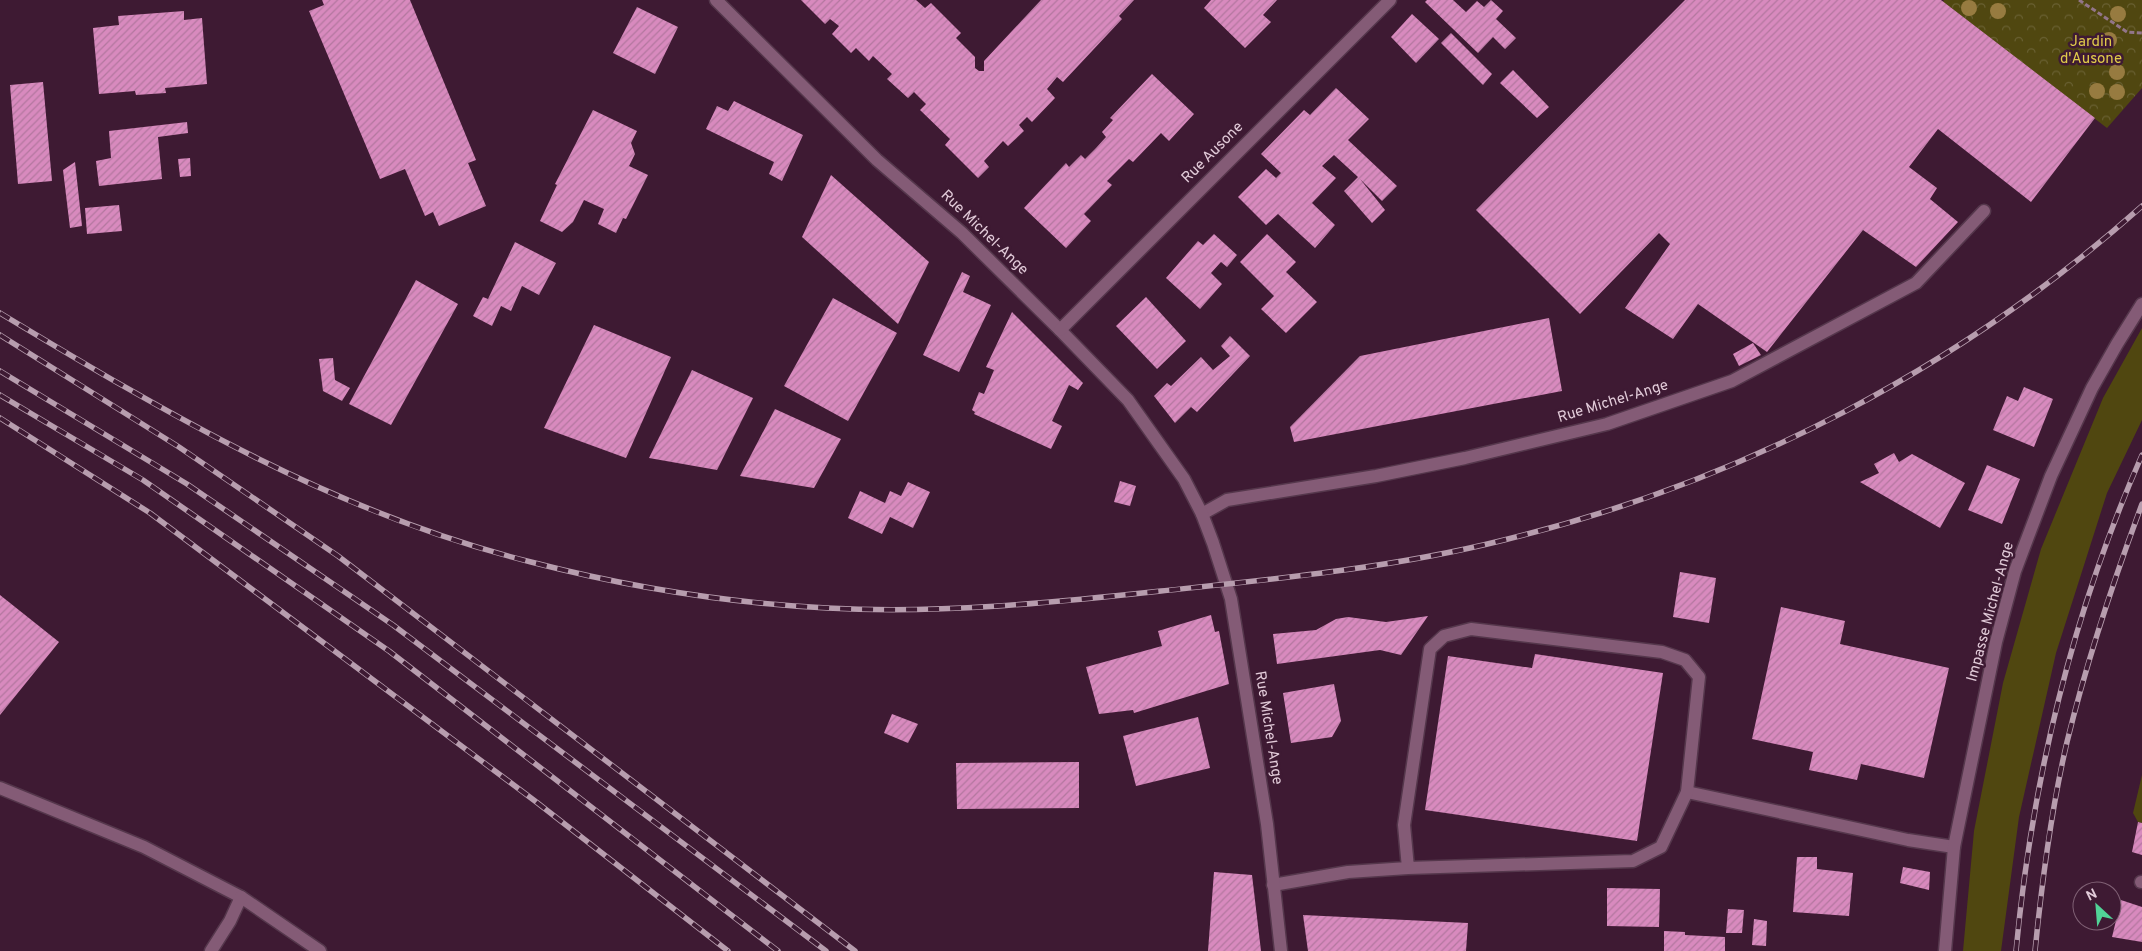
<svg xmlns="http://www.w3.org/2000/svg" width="2142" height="951" viewBox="0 0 2142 951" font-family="Overpass,sans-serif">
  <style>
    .green { fill: #504710 }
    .forest { fill: url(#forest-crowns) }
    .building { fill: url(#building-hatch) }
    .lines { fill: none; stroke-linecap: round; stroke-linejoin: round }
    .service-casing { stroke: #55374c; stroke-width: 15 }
    .minor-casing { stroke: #55374c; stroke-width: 15 }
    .path { stroke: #927589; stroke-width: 3; stroke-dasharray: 5 2.5; stroke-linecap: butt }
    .service { stroke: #845b76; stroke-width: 12 }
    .minor { stroke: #845b76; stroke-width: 12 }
    .rail-casing { stroke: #b79dae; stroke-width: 5.5 }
    .rail { stroke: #3e1a33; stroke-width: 4; stroke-dasharray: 11; stroke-linecap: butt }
    .tree { fill: #977b40 }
    .labels { text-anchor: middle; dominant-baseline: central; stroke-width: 5; stroke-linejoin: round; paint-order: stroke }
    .park-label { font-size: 15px; fill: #e0cb4a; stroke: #3e1a33 }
    .street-label { font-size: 15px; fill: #e2cbd9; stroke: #3e1a33 }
  </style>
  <defs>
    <pattern id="forest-crowns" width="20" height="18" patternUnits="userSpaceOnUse" patternTransform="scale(1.25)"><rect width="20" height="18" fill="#504710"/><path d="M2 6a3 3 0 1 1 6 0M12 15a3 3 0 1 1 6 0" fill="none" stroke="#696032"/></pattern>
    <pattern id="building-hatch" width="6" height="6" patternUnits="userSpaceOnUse" patternTransform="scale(1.25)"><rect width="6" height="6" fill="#d88abe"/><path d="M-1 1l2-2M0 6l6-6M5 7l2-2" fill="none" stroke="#b3779f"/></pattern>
  </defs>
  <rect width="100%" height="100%" fill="#3e1a33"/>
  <g class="green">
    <polygon points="2142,328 2142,420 2107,493 2056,653 2019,817 2001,951 1963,951 1974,831 2003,683 2041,549 2103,398"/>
    <polygon points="2142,775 2142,823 2138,822 2133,813"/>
  </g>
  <polygon class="forest" points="1944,0 2142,0 2142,88 2107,128 1943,2"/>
  <g class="building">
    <polygon points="322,0 410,0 476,160 468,163 486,206 439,226 433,212 425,216 405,169 380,179 309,11 324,5"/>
    <polygon points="801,0 916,0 925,8 931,3 961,33 956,38 975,57 975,68 979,71 984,71 984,61 1041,0 1134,0 1119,16 1122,19 1063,82 1057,77 1047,89 1055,98 1032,122 1027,117 1019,125 1024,131 1008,146 1003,141 984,161 989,167 978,178 945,145 950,139 920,110 926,104 914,92 908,98 887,79 892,74 873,56 869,61 856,48 851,53 832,34 839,26 830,19 825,24"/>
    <polygon points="1211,0 1277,0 1263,15 1271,22 1245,48 1204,8"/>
    <polygon points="1427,0 1453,0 1466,12 1477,1 1484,7 1491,0 1503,11 1496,19 1516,38 1505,49 1493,37 1478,53 1425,2"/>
    <polygon points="1685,0 1941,0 2095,118 2031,202 1938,129 1909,167 1937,188 1930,199 1958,222 1916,267 1863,230 1767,352 1698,304 1673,339 1625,308 1670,244 1659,233 1580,314 1476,210"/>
    <polygon points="637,7 678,27 655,74 613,53"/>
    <polygon points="184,11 184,20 202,18 207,84 165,88 166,93 136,95 135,91 99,94 93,28 119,25 118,16"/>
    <polygon points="1412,14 1439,39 1416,63 1391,37"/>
    <polygon points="1451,33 1492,74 1483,85 1441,43"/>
    <polygon points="1513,70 1549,107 1537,118 1500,83"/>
    <polygon points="1152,74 1194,114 1169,141 1161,133 1133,162 1129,159 1107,181 1112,185 1084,214 1091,221 1066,248 1024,208 1066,163 1069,167 1081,155 1085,159 1096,148 1106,137 1102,132 1113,120 1110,118"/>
    <polygon points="43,82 52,181 18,184 10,85"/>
    <polygon points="1336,88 1369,119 1348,140 1397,186 1382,201 1360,179 1385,210 1372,223 1344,191 1358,177 1334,155 1322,166 1336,178 1312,203 1335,225 1315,248 1278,214 1266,225 1238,197 1266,169 1276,178 1281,173 1261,154 1304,110 1310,115"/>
    <polygon points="734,101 803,135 782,181 769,174 774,162 706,129 717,106 728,111"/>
    <polygon points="593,110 637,131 631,143 635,154 629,166 648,175 626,219 623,218 616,233 598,224 604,209 584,200 573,222 562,232 540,221 557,185 555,184"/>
    <polygon points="187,122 188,133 158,137 162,179 99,186 96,161 111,158 109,131"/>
    <polygon points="190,158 191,176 180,177 178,159"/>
    <polygon points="75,162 82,226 70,228 63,170"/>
    <polygon points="831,175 929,262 898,324 802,237"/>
    <polygon points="119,205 122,231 87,234 85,208"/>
    <polygon points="1214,234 1237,255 1227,267 1221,262 1211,273 1222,284 1200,309 1166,278 1198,241 1203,245"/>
    <polygon points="1267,234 1296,262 1286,272 1317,302 1286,333 1261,309 1274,296 1240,262"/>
    <polygon points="515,242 556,263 539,295 522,286 511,311 501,306 492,326 473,316 483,297 488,299"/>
    <polygon points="962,272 970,276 963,292 991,305 959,372 923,355"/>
    <polygon points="416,280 458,304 391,425 349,404"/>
    <polygon points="1146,297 1186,341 1157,369 1116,326"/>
    <polygon points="833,298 897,333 848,421 784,386"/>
    <polygon points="1012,312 1083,383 1078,390 1069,385 1052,421 1062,426 1051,449 974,414 975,412 972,410 979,392 984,394 994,370 986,367"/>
    <polygon points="1549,318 1562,391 1294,442 1290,427 1360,356"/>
    <polygon points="594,325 671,357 626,458 544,428"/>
    <polygon points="1230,336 1250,356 1197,412 1191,407 1175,423 1154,396 1167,383 1171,386 1201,357 1213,370 1230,356 1221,346"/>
    <polygon points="1753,343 1761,355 1739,366 1733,354"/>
    <polygon points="333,358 335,380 350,388 342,401 323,391 319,359"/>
    <polygon points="692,370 753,398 717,470 649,458"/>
    <polygon points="2024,387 2053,399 2034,447 1993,430 2007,396 2018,401"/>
    <polygon points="775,409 841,439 814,488 740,476"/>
    <polygon points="1894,453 1899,462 1912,454 1965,483 1940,528 1860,482 1879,473 1874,464"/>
    <polygon points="1987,465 2020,479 2002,524 1968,510"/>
    <polygon points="1120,481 1136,486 1130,506 1114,502"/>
    <polygon points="908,482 930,492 913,528 890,517 882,534 848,518 860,491 885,503 890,491 901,496"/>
    <polygon points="1680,572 1716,578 1709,623 1673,617"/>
    <polygon points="0,595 59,642 0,715"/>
    <polygon points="1781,607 1845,621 1840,644 1949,668 1924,778 1861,764 1857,780 1809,770 1813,752 1752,739"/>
    <polygon points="1211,615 1215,632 1219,631 1229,684 1134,713 1133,710 1099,714 1086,667 1162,646 1158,631"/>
    <polygon points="1428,616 1401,655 1380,650 1277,664 1273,634 1316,630 1336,619 1348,617 1386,622"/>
    <polygon points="1535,654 1663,673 1637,841 1425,810 1448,656 1532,668"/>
    <polygon points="1334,684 1341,721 1332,737 1291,743 1283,693"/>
    <polygon points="892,714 918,724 908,743 884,733"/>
    <polygon points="1198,717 1210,768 1136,786 1123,736"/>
    <polygon points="1079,762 1079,808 957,809 956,763"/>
    <polygon points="2138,822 2142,823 2142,855 2132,852"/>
    <polygon points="1797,857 1817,857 1817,869 1853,873 1849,916 1793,912"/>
    <polygon points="1903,867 1930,872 1929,890 1900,883"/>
    <polygon points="1214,872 1252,875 1261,951 1208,951"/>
    <polygon points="1607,888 1660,889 1659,927 1607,926"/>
    <polygon points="2121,900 2142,907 2142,942 2112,937"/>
    <polygon points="1728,909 1744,910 1742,933 1726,933"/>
    <polygon points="1303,915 1468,923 1466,951 1308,951"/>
    <polygon points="1754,919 1767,921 1766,946 1752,945"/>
    <polygon points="1664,931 1685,932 1685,935 1725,937 1725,951 1664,951"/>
  </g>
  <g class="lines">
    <defs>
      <g id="service">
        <polyline points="1202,514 1227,500 1376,476 1465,458 1607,424 1732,381 1916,283 1984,211"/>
        <polyline points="0,788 144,847 241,897 320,951"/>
        <polyline points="1687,792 1908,840 1954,847"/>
        <polyline points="2141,882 2142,882"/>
        <polyline points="1273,885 1348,872 1408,868 1633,861 1661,847 1687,792 1699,677 1685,660 1662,652 1471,629 1444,636 1430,649 1404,825 1408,868"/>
        <polyline points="211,951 230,921 241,897"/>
      </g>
      <g id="minor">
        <polyline points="716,0 877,160 962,233 1060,330 1128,400 1184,479 1202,514 1213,543 1231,599 1267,824 1281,951"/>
        <polyline points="1060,330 1390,0"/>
        <polyline points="1945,951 1954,847 1996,642 2015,571 2051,476 2092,388 2117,344 2142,304"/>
      </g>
    </defs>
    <use href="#service" class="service-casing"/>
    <use href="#minor" class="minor-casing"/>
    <polyline class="path" points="2079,0 2127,32 2142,33"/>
    <use href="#service" class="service"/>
    <use href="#minor" class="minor"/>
    <defs>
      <g id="rail">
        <path d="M0 313C171 416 335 513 531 562 628 587 727 603 827 608 939 614 1050 603 1161 591 1276 579 1392 568 1504 540 1741 482 1959 369 2142 206"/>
        <polyline points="0,335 179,447 338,556 855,951"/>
        <polyline points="0,371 187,484 393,625 826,951"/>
        <polyline points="0,395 143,480 389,651 778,951"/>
        <polyline points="0,418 150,513 535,801 728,951"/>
        <path d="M2016 951C2032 780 2073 612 2142 455"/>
        <path d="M2035 951C2042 881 2051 810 2067 742 2087 660 2113 582 2142 504"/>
      </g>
    </defs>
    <use href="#rail" class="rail-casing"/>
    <use href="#rail" class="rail"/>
  </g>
  <g class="tree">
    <circle cx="1969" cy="8" r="8"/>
    <circle cx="1998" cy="11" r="8"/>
    <circle cx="2118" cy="14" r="8"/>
    <circle cx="2109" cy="40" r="8"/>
    <circle cx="2117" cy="72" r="8"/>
    <circle cx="2097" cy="91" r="8"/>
    <circle cx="2117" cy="92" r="8"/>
  </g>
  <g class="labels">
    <g class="park-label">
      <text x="2091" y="42">Jardin<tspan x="2091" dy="17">d'Ausone</tspan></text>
    </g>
    <g class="street-label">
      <text transform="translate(1213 153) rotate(-45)">Rue Ausone</text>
      <text transform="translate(984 233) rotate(44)">Rue Michel-Ange</text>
      <text transform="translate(1613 402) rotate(-17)">Rue Michel-Ange</text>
      <text transform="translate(1991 612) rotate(-75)">Impasse Michel-Ange</text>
      <text transform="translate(1268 728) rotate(81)">Rue Michel-Ange</text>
    </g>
  </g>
  <g transform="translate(2097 906) rotate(334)"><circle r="24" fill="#3e1a33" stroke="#806175"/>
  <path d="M0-4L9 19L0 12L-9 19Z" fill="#51d397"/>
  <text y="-8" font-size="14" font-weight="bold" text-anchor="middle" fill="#e2cbd9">N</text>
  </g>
</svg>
